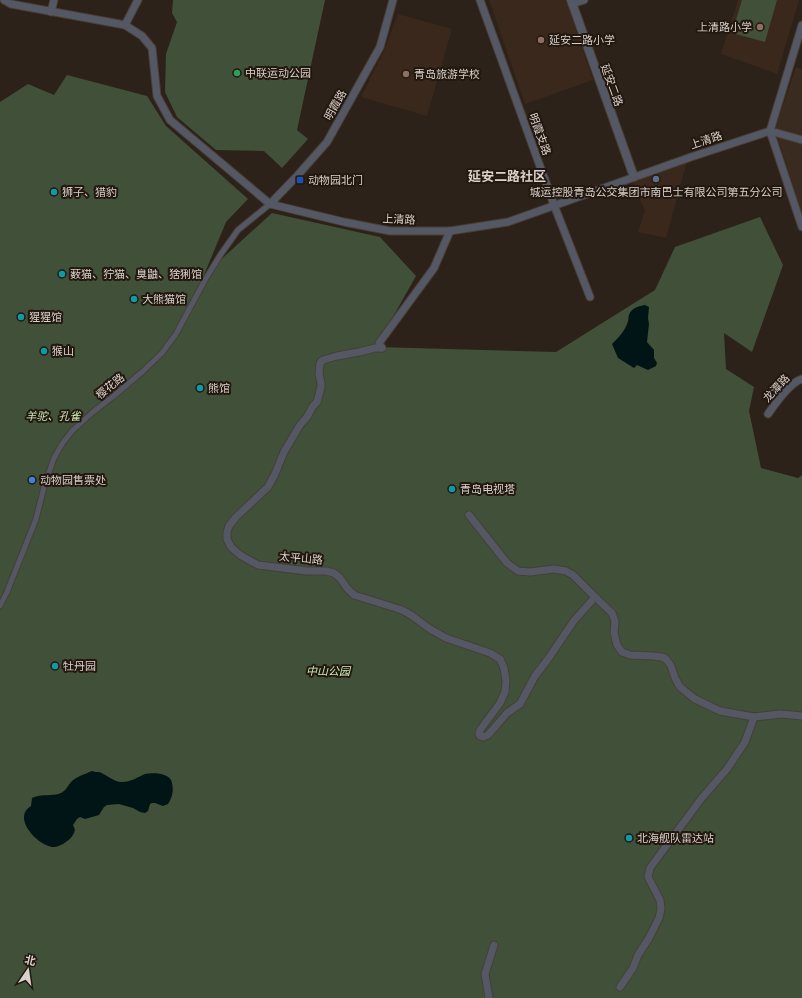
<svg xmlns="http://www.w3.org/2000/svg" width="802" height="998" viewBox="0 0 802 998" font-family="Lora,'Noto Sans SC',serif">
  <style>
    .commercial { fill: #3a2b20 }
    .built { fill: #39281b }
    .green { fill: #415039 }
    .water { fill: #011517 }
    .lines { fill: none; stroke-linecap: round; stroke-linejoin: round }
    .pedestrian-casing { stroke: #493e35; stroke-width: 7 }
    .minor-casing { stroke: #493e35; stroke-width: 9 }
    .tertiary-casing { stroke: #493e35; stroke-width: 10 }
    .pedestrian { stroke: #545865; stroke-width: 5 }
    .minor { stroke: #545865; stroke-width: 7 }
    .tertiary { stroke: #545865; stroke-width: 8 }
    .education-dot { fill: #8d6e63; stroke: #231810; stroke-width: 1.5 }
    .leisure-dot { fill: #2e9e5b; stroke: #231810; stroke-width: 1.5 }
    .service-dot { fill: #5c6f8a; stroke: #231810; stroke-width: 1.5 }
    .transit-dot { fill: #1a4fb4; stroke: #231810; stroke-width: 1.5 }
    .culture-dot { fill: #0f9aa8; stroke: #231810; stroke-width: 1.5 }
    .shop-dot { fill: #3f7fe0; stroke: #231810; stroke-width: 1.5 }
    .labels { text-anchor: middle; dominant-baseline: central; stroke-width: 4; stroke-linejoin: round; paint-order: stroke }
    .poi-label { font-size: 11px; fill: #d9d1cb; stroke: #231810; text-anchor: start }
    .street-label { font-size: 11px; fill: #d9d1cb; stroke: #231810 }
    .park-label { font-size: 11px; font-style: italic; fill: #c9ecb7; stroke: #231810 }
    .quarter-label { font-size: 13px; font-weight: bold; fill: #d9d1cb; stroke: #231810 }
  </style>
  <rect width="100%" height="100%" fill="#2d2219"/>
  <polygon class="commercial" points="796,67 802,69 802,213 775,129"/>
  <g class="built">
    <polygon points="489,0 566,0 593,80 525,104"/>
    <polygon points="738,0 799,0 777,74 721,54"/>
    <polygon points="398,14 452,29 427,116 361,97 384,51"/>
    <polygon points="687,161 666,238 638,232 645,211 632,181"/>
  </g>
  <g class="green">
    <polygon points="173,0 325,0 297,130 308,139 282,168 264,151 216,150 177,117 165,92 166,54 177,22 172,13"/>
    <polygon points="742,0 777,0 765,42 732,33"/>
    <polygon points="67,75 147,96 166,126 248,199 226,222 204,275 272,213 380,237 416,276 376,347 556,352 655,290 675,247 760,217 783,265 752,352 724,333 726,369 754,387 749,411 761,468 798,478 802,475 802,998 0,998 0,102 28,84 54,95"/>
  </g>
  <g class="water">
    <path d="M645 305 649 307 648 318 649 324 647 342 654 350V358L657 363 656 366 648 370 637 365 634 368 618 358 612 344C618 338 624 332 627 324 629 321 628 317 629 315 631 308 639 306 645 305Z"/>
    <path d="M92 771C94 772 97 772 99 772 106 774 113 782 122 782 131 782 138 777 145 774 154 772 171 773 172 783 174 791 172 798 168 804L163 806 155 803H152L150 804 148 811 145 813 140 812 133 808 119 804 107 805 104 807 99 815 85 819 80 817 77 819 73 825 75 830C73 837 69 840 63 844 60 845 57 847 54 847 39 847 11 818 31 806L32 798C42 793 52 797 61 793 66 791 68 785 72 781 78 776 85 774 92 771Z"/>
  </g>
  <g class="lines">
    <defs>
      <polyline id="pedestrian" points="0,606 7,592 36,519 44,487 54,458 62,444 72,431 93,412 115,395 142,372 162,353 176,334 192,304 205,280 221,254 238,230 270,204"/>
      <g id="minor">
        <polyline points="4,0 11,4 125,25 142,36 152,48 157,96 170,120 270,204 344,222 390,231 450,231 508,222 691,157 770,131 802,25"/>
        <polyline points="480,0 554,205 590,297"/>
        <polyline points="572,4 584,0"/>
        <polyline points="51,12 54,0"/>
        <polyline points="125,25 138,0"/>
        <polyline points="770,131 802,227"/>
        <polyline points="770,131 802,140"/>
        <polyline points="270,204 297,176 327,142 380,47 393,0"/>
        <polyline points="382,348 375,348 359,352 337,356 323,360 320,363 319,374 321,383 321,387 317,402 313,406 307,417 300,425 284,452 275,474 268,487 236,517 229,526 227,532 227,539 231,547 240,555 258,565 307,571 326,571 334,573 340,578 347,588 354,595 402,610 411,615 430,629 446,638 490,653 500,659 504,668 506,681 505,692 500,703 480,730 479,734 480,736 483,737 488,735 507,713 520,704 535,676 548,659 573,622 595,597"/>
        <polyline points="382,348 379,343 434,268 450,231"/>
        <path d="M768 414C775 404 790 382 802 379"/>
        <polyline points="469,515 507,563 518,571 530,572 554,569 566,571 573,575 595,597 612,613 615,621 614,633 617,645 622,652 630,655 653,656 662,657 666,659 671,666 675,678 680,687 695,699 720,711 754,717 781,714 802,716"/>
        <polyline points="620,987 633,968 638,955 649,938 659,918 661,909 660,900 648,877 650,868 701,799 727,769 745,742 754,717"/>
        <polyline points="489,998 485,974 494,945"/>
      </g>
      <polyline id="tertiary" points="571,0 634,177"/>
    </defs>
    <use href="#pedestrian" class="pedestrian-casing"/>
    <use href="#minor" class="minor-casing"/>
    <use href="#tertiary" class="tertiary-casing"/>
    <use href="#pedestrian" class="pedestrian"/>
    <use href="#minor" class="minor"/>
    <use href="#tertiary" class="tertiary"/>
  </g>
  <g class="education-dot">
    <circle cx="760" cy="27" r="4"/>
    <circle cx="541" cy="40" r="4"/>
    <circle cx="406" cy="74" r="4"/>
  </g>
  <circle class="leisure-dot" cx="237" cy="73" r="4"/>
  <circle class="service-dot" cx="656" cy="179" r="4"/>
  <rect class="transit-dot" x="296" y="176" width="8" height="8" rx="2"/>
  <g class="culture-dot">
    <circle cx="54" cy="192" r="4"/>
    <circle cx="62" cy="274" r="4"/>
    <circle cx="134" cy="299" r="4"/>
    <circle cx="21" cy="317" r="4"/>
    <circle cx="44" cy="351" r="4"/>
    <circle cx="200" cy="388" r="4"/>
    <circle cx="452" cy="489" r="4"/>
    <circle cx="55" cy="666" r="4"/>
    <circle cx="629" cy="838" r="4"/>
  </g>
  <circle class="shop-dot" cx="32" cy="480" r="4"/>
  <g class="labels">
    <g class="poi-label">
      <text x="752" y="27" text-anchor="end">上清路小学</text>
      <text x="549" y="40">延安二路小学</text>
      <text x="245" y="73">中联运动公园</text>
      <text x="414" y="74">青岛旅游学校</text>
      <text x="308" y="180">动物园北门</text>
      <text x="62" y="192">狮子、猎豹</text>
      <text x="656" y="192" text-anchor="middle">城运控股青岛公交集团市南巴士有限公司第五分公司</text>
      <text x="70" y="274">薮猫、狞猫、臭鼬、猞猁馆</text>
      <text x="142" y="299">大熊猫馆</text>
      <text x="29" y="317">猩猩馆</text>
      <text x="52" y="351">猴山</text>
      <text x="208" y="388">熊馆</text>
      <text x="40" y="480">动物园售票处</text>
      <text x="460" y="489">青岛电视塔</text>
      <text x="63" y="666">牡丹园</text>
      <text x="637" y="838">北海舰队雷达站</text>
    </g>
    <g class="street-label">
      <text transform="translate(612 85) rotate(70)">延安二路</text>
      <text transform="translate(335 105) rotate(-61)">明霞路</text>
      <text transform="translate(540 134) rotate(70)">明霞支路</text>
      <text transform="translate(706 140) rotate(-18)">上清路</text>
      <text transform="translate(399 219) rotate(3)">上清路</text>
      <text transform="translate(110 386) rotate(-39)">樱花路</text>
      <text transform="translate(776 388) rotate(-47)">龙潭路</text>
      <text transform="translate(301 558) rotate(5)">太平山路</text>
    </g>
    <g class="park-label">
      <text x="53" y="416">羊驼、孔雀</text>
      <text x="328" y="671">中山公园</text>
    </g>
    <g class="quarter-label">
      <text x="507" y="176">延安二路社区</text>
    </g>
  </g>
  <g transform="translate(28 970) rotate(13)" stroke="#231810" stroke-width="3" paint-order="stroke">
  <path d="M0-3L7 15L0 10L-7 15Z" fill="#d9d1cb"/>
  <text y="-6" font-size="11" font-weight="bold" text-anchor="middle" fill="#d9d1cb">北</text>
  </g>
</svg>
